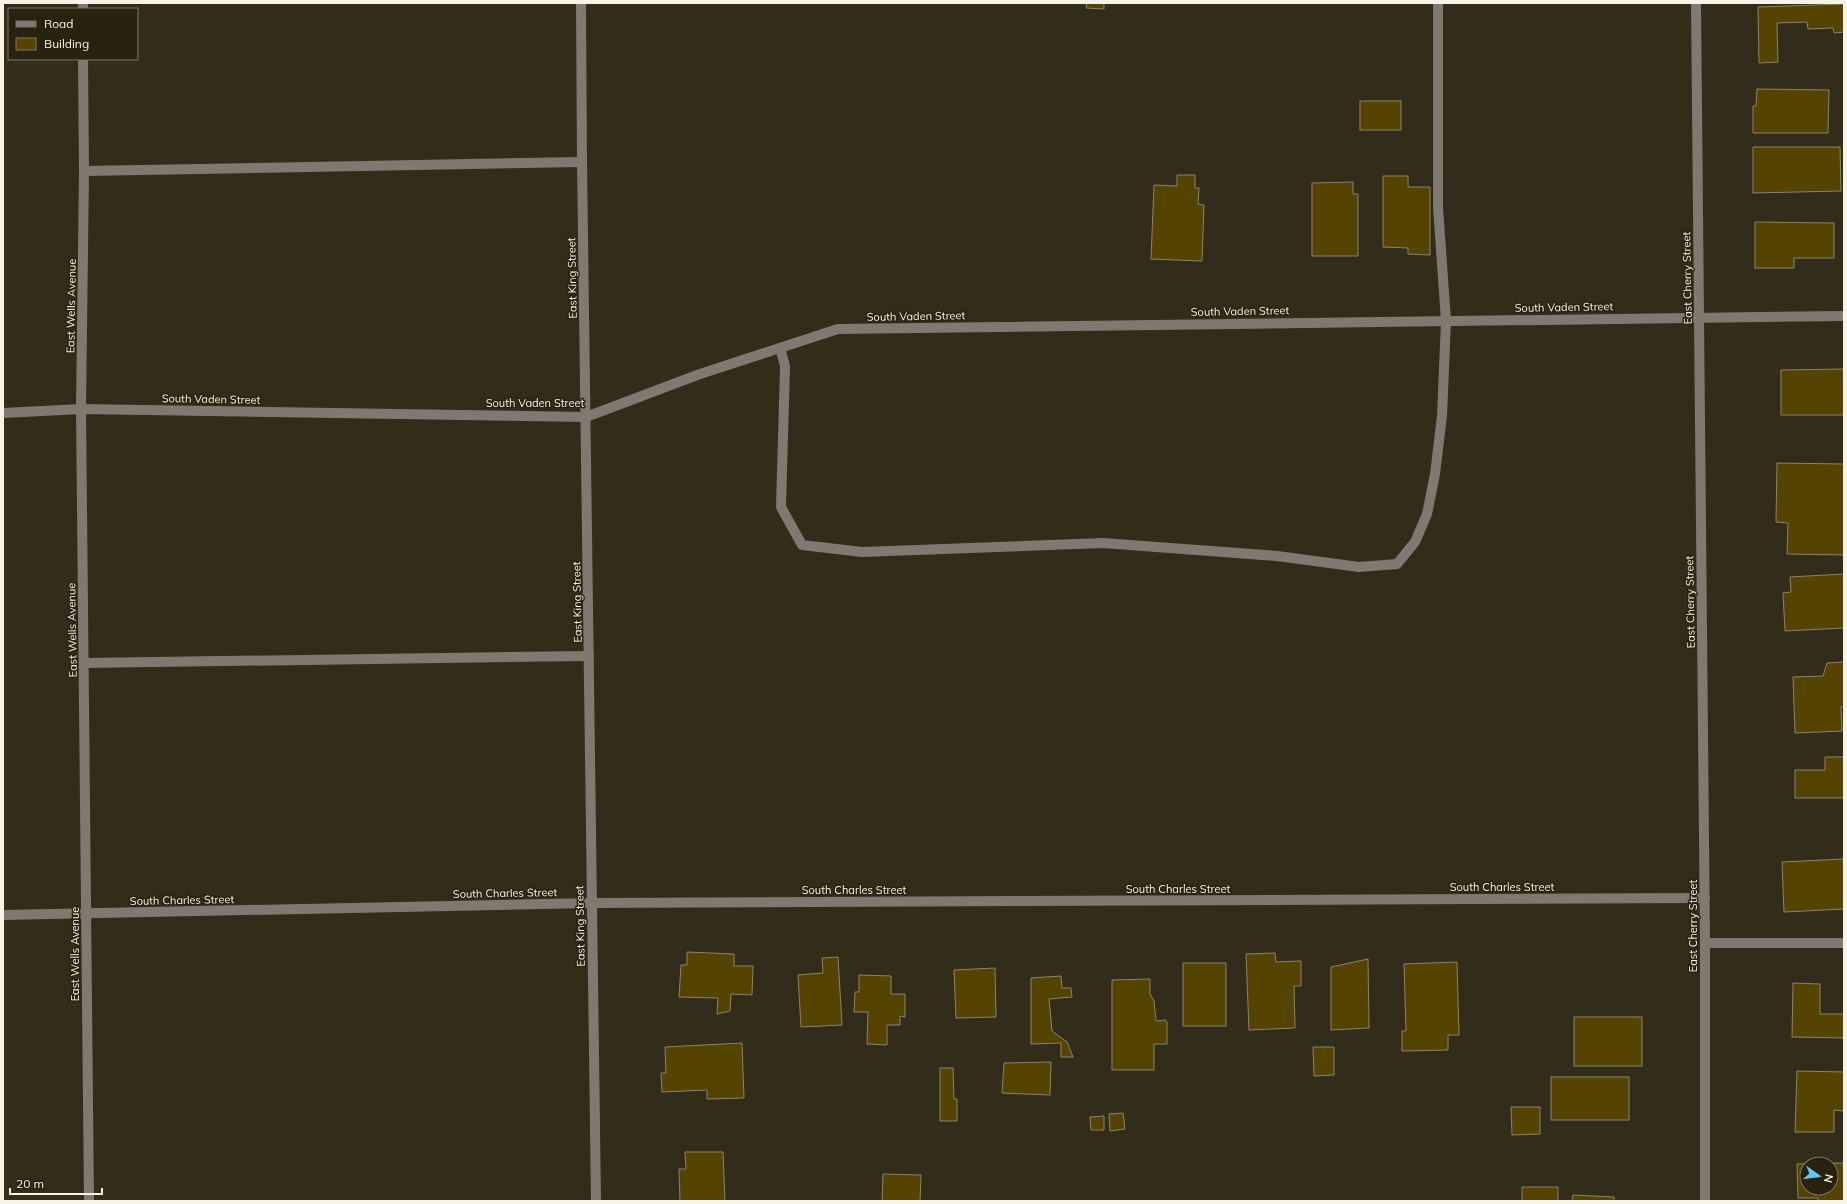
<svg xmlns="http://www.w3.org/2000/svg" width="1847" height="1204" viewBox="0 0 1847 1204" font-family="Mulish,sans-serif">
  <style>
    .building { fill: #554300; stroke: #8c846f; fill-rule: evenodd }
    .lines { fill: none; stroke-linecap: round; stroke-linejoin: round }
    .minor { stroke: #7f7971; stroke-width: 10 }
    .labels { text-anchor: middle; dominant-baseline: central; stroke-width: 3; stroke-linejoin: round; paint-order: stroke }
    .street-label { font-size: 11px; fill: #f7f3e7; stroke: #282210 }
  </style>
  <rect width="100%" height="100%" fill="#322c1a"/>
  <g class="building">
    <polygon points="1087,3 1104,3 1104,9 1086,8"/>
    <polygon points="1844,4 1844,32 1834,33 1833,28 1808,29 1807,22 1777,23 1778,62 1759,63 1758,7"/>
    <polygon points="1757,89 1829,90 1828,133 1753,133 1753,106 1756,106"/>
    <rect x="1360" y="101" width="41" height="29"/>
    <polygon points="1753,147 1840,147 1841,191 1753,193"/>
    <polygon points="1177,175 1195,175 1195,188 1199,188 1198,204 1204,205 1202,261 1151,259 1154,185 1177,186"/>
    <polygon points="1383,176 1408,176 1408,187 1430,187 1430,255 1408,254 1408,248 1383,247"/>
    <polygon points="1353,182 1353,194 1358,194 1358,256 1312,256 1312,183"/>
    <polygon points="1755,222 1834,223 1834,258 1794,258 1794,268 1755,268"/>
    <polygon points="1844,369 1844,415 1781,415 1781,370"/>
    <polygon points="1777,463 1844,464 1844,555 1787,554 1788,523 1776,522"/>
    <polygon points="1844,574 1844,628 1785,631 1783,593 1791,592 1790,577"/>
    <polygon points="1844,662 1844,707 1841,707 1842,731 1795,733 1793,677 1823,676 1827,663"/>
    <polygon points="1825,757 1844,757 1844,798 1795,798 1795,770 1825,770"/>
    <polygon points="1844,859 1844,909 1784,912 1782,862"/>
    <polygon points="687,952 734,954 734,966 753,966 752,995 731,994 730,1011 717,1014 718,998 679,997 681,965 687,965"/>
    <polygon points="1275,953 1276,962 1301,961 1301,986 1294,986 1295,1028 1249,1030 1246,954"/>
    <polygon points="838,957 842,1025 801,1027 798,975 823,973 822,958"/>
    <polygon points="1368,959 1369,1028 1331,1030 1331,967"/>
    <polygon points="1457,962 1459,1035 1448,1035 1448,1050 1402,1051 1402,1031 1406,1031 1404,964"/>
    <rect x="1183" y="963" width="43" height="63"/>
    <polygon points="995,968 996,1017 956,1018 954,970"/>
    <polygon points="859,975 891,976 891,994 905,994 905,1017 900,1016 900,1025 887,1025 887,1045 867,1044 868,1012 854,1012 855,992 859,992"/>
    <polygon points="1061,976 1062,988 1071,988 1072,997 1049,999 1052,1031 1067,1042 1073,1057 1061,1057 1061,1043 1031,1044 1031,978"/>
    <polygon points="1150,979 1150,994 1154,1001 1156,1021 1165,1020 1167,1022 1167,1044 1154,1044 1154,1070 1112,1070 1112,980"/>
    <polygon points="1793,983 1820,984 1820,1014 1844,1014 1844,1038 1792,1037"/>
    <rect x="1574" y="1017" width="68" height="49"/>
    <polygon points="742,1043 744,1098 707,1099 707,1090 662,1092 661,1073 666,1073 665,1047"/>
    <polygon points="1313,1047 1334,1047 1334,1075 1314,1076"/>
    <polygon points="1051,1062 1050,1095 1002,1093 1004,1063"/>
    <polygon points="940,1068 953,1068 954,1099 957,1099 957,1121 940,1121"/>
    <polygon points="1797,1071 1844,1072 1844,1111 1834,1110 1834,1132 1795,1132"/>
    <rect x="1551" y="1077" width="78" height="43"/>
    <polygon points="1511,1107 1540,1107 1540,1134 1512,1135"/>
    <polygon points="1123,1113 1125,1129 1110,1131 1109,1114"/>
    <polygon points="1104,1116 1104,1130 1091,1130 1090,1117"/>
    <polygon points="685,1152 723,1152 725,1201 680,1201 679,1169 686,1169"/>
    <path d="M1844 1163V1201H1818V1198H1798L1797 1164ZM1807 1164H1831V1188H1807Z"/>
    <polygon points="883,1174 921,1175 920,1201 882,1201"/>
    <rect x="1522" y="1187" width="36" height="14"/>
    <polygon points="1573,1195 1614,1197 1614,1201 1572,1201"/>
  </g>
  <g class="lines">
    <g class="minor">
      <polyline points="83,3 83,9"/>
      <polyline points="581,3 582,162 596,1201"/>
      <polyline points="1696,3 1705,943 1705,1201"/>
      <polyline points="83,59 84,171 81,409 89,1201"/>
      <polyline points="84,171 582,162"/>
      <polyline points="780,348 785,366 781,507 802,545 862,552 1103,543 1277,556 1359,567 1397,564 1415,542 1427,514 1435,474 1442,416 1446,321 1438,207 1438,3"/>
      <polyline points="3,413 81,409 586,417 700,374 838,329 1844,316"/>
      <polyline points="84,663 589,656"/>
      <polyline points="3,915 591,903 1705,898"/>
      <polyline points="1705,943 1844,943"/>
    </g>
  </g>
  <g class="labels">
    <g class="street-label">
      <text transform="translate(572 278) rotate(-91)">East King Street</text>
      <text transform="translate(1687 278) rotate(-91)">East Cherry Street</text>
      <text transform="translate(71 306) rotate(-89)">East Wells Avenue</text>
      <text transform="translate(1564 307) rotate(-1)">South Vaden Street</text>
      <text transform="translate(1240 311) rotate(-1)">South Vaden Street</text>
      <text transform="translate(916 316) rotate(-1)">South Vaden Street</text>
      <text transform="translate(211 399) rotate(1)">South Vaden Street</text>
      <text x="535" y="403">South Vaden Street</text>
      <text transform="translate(577 602) rotate(-91)">East King Street</text>
      <text transform="translate(1690 602) rotate(-91)">East Cherry Street</text>
      <text transform="translate(72 630) rotate(-91)">East Wells Avenue</text>
      <text x="1502" y="887">South Charles Street</text>
      <text x="1178" y="889">South Charles Street</text>
      <text x="854" y="890">South Charles Street</text>
      <text transform="translate(505 893) rotate(-1)">South Charles Street</text>
      <text transform="translate(182 900) rotate(-1)">South Charles Street</text>
      <text transform="translate(580 926) rotate(-91)">East King Street</text>
      <text transform="translate(1693 926) rotate(-90)">East Cherry Street</text>
      <text transform="translate(75 954) rotate(-90)">East Wells Avenue</text>
    </g>
  </g>
  <rect width="1847" height="1204" fill="none" stroke="#f7f3e7" stroke-width="8"/>
  <rect x="8" y="8" width="130" height="52" fill="#282210" stroke="#7b7666"/>
  <rect x="16" y="21" width="20" height="6" fill="#7f7971" stroke="#7b7666"/>
  <text x="44" y="28" font-size="12" fill="#f7f3e7">Road</text>
  <rect x="16" y="38" width="20" height="12" fill="#554300" stroke="#7b7666"/>
  <text x="44" y="48" font-size="12" fill="#f7f3e7">Building</text>
  <g transform="translate(1819 1176) rotate(104)"><circle r="19" fill="#282210" stroke="#7b7666"/>
  <path d="M0-3L7 15L0 10L-7 15Z" fill="#6cc3f2"/>
  <text y="-6" font-size="11" font-weight="bold" text-anchor="middle" fill="#f7f3e7">N</text>
  </g>
  <path d="M10 1188v6h92v-6" fill="none" stroke="#f7f3e7" stroke-width="2"/>
  <text x="16" y="1188" font-size="12" fill="#f7f3e7" stroke="#282210" stroke-width="3" paint-order="stroke">20 m</text>
</svg>
